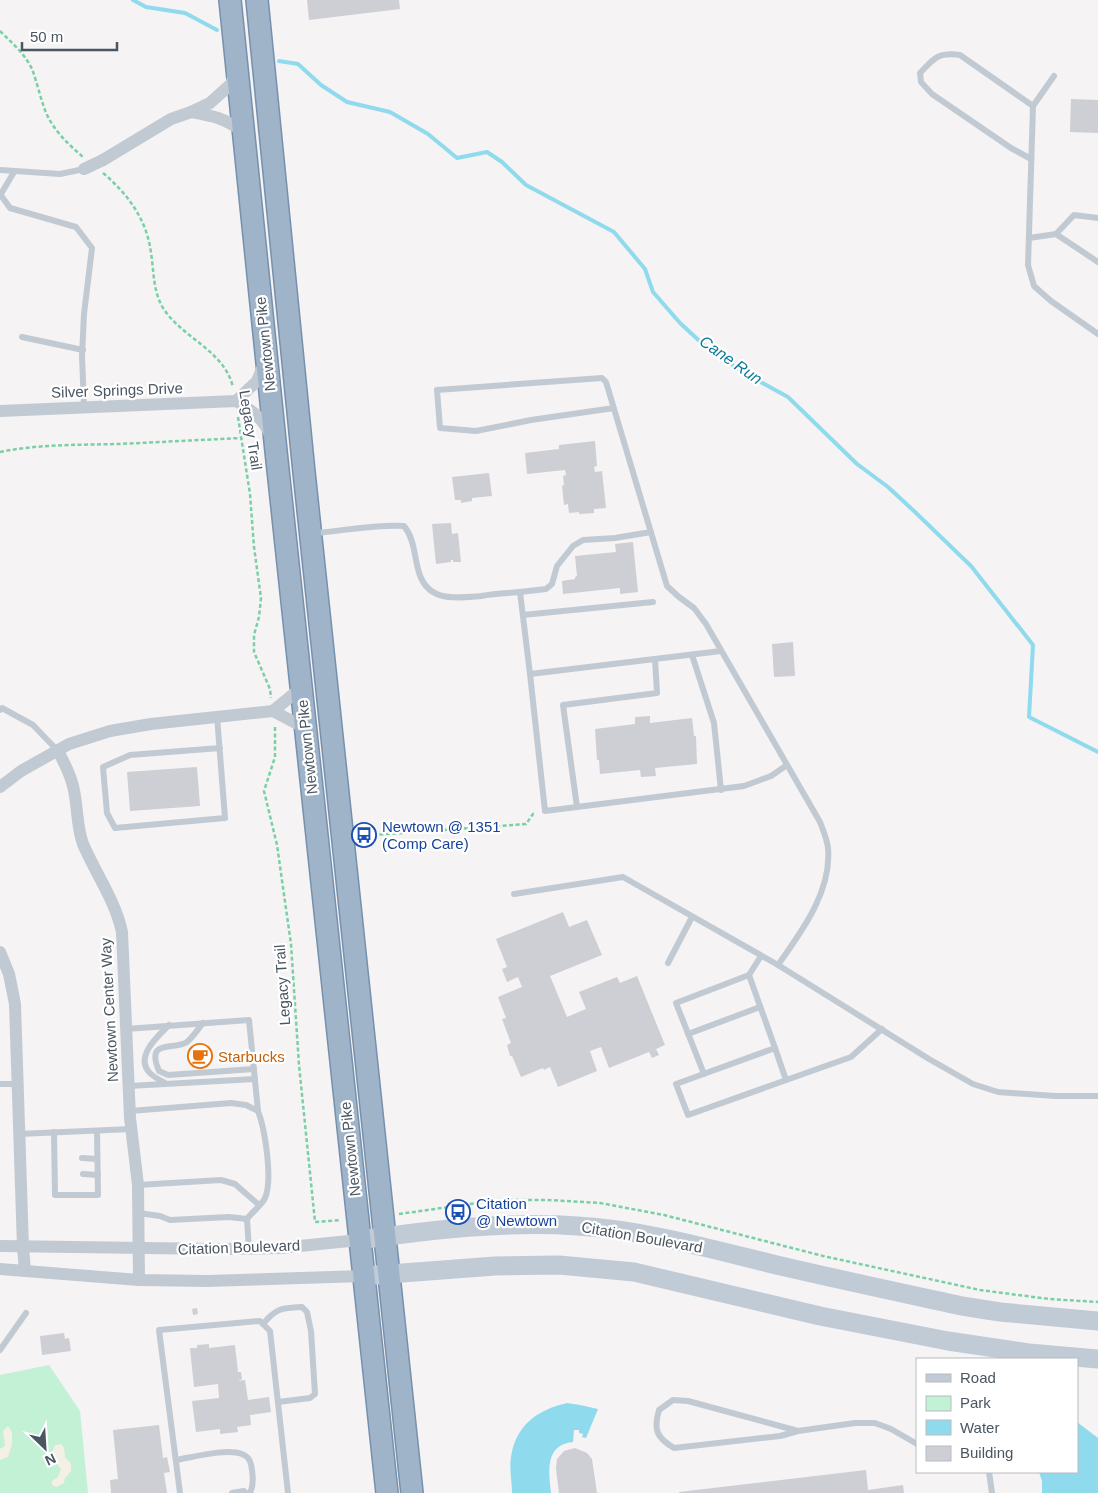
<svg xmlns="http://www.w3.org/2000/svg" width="1098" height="1493" viewBox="0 0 1098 1493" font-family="Helvetica,sans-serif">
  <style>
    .green { fill: #c3f1d5 }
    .sand { fill: #f5f0e5 }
    .water { fill: #90daee }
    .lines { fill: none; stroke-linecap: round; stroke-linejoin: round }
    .stream { stroke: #90daee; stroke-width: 4 }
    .building { fill: #cdcfd5 }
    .trunk-casing { stroke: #7690ad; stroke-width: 24 }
    .path { stroke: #7ad0a6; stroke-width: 2.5; stroke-dasharray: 4 2.5; stroke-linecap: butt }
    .service { stroke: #c1cad2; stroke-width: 6 }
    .minor { stroke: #c1cad2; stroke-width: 12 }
    .secondary { stroke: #c1cbd6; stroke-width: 19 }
    .trunk { stroke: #9fb4c9; stroke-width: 21 }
    .minor-bridge { stroke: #c1cad2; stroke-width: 12 }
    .labels { text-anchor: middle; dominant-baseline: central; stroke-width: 4.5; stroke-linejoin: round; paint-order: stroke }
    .street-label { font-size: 15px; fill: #4a5661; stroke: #fff }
    .transit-label { font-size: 15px; fill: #164399; stroke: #fff; text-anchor: start }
    .food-label { font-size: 15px; fill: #c56008; stroke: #fff; text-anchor: start }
    .water-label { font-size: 16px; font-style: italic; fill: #0c7c9b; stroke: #fff }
  </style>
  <rect width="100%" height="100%" fill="#f5f3f3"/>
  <polygon class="green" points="49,1365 80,1411 88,1493 0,1493 0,1375"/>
  <g class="sand">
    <polygon points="8,1426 12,1432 12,1444 8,1457 0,1460 0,1449 5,1446 3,1431"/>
    <path d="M61 1444 64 1448 65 1457 71 1464V1471L65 1478 64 1483 56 1487 52 1485V1481L58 1477 61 1469C54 1459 52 1460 54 1446Z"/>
  </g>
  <g class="water">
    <path d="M567 1403 580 1405 598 1409 586 1438 582 1437 583 1434 579 1433V1430H574L573 1442C544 1445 549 1472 551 1493H512C512 1482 509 1468 511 1457 516 1425 537 1410 567 1403Z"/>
    <polygon points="1077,1422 1098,1438 1098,1493 1042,1493 1042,1481 1039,1472 1077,1472"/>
  </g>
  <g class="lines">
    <g class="stream">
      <polyline points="133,0 146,7 185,13 217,30"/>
      <polyline points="279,61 298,64 321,85 347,102 390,112 428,134 457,158 487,152 502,162 526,185 614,232 645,269 653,292 680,323 706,347 746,374 788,397 857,464 888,487 915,512 971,566 1033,645 1029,717 1098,752"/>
    </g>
  </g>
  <g class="building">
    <polygon points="307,0 399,0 400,9 309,20"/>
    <polygon points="1071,99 1098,100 1098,133 1070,132"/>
    <polygon points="595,441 597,466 594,467 595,472 602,471 606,508 594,509 594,513 579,514 579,512 569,513 568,504 564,505 562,486 564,485 563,476 566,475 565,470 527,474 525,453 559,449 559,445"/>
    <polygon points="489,473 492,496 472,498 472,501 461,503 461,500 455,500 452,477"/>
    <polygon points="451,523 452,534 458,533 461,562 453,562 453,560 451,560 451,562 436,564 432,524"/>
    <polygon points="633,542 638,592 620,594 620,588 563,594 562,581 575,579 575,577 577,576 575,556 616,552 615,544"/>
    <polygon points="793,642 795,676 774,677 772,644"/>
    <polygon points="650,716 650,723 692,718 694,736 696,736 697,764 655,768 656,776 641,777 640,770 600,774 599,760 597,760 595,729 635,724 635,717"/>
    <polygon points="197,767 200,806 130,811 127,772"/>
    <polygon points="563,912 569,927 587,920 602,955 550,976 567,1017 586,1009 579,992 617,977 620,983 637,976 665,1045 656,1049 659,1055 652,1058 649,1052 609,1068 601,1047 590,1051 597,1071 558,1087 550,1067 544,1070 543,1068 521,1077 512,1056 510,1056 507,1045 511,1043 502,1019 506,1018 498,997 522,987 518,977 507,982 502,969 507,967 496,939"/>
    <polygon points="197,1308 198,1314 193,1315 192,1309"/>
    <polygon points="64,1333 65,1339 69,1338 71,1351 42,1355 40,1336"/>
    <polygon points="209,1344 209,1348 235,1345 238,1372 241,1372 242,1379 238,1381 245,1380 248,1400 269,1397 271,1412 250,1415 251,1425 237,1427 238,1432 220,1434 220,1429 196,1432 192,1401 219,1398 218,1384 194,1387 190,1348 197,1348 197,1345"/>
    <polygon points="159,1425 163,1458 167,1457 170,1472 164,1473 167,1493 111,1493 110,1480 118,1479 113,1430"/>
    <polygon points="575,1448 587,1453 592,1459 597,1493 559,1493 556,1469 557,1459 564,1451"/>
    <polygon points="866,1470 868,1490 903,1485 904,1493 679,1493 679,1492"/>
  </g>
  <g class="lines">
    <defs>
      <g id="trunk">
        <polyline points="230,0 276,451 387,1493"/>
        <polyline points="257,0 304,472 412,1493"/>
      </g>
    </defs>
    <use href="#trunk" class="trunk-casing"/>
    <g class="path">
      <path d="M0 31C12 43 25 54 32 69 37 82 40 97 45 110 52 129 68 144 83 157"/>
      <path d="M103 173C128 194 147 220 151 253 154 272 153 291 163 308 182 338 224 350 233 387"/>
      <polyline points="238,417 250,494 254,547 261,598 259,617 254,635 254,652 270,689 271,698"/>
      <path d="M0 452C39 444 79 445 119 444 160 442 200 440 241 438"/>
      <polyline points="275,727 275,757 264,791 277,845 291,944 299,1065 315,1222 341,1220"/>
      <polyline points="360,836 526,824 533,814 536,813"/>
      <polyline points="399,1214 499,1200 548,1200 600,1203 664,1215 823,1256 980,1290 1049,1299 1098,1302"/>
    </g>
    <g class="service">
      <polyline points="1054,76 1033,106 1028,265 1034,286 1051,301 1098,334"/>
      <path d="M1031 159 1011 148 932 94 921 82 920 73C934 58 938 52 960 55L1033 106"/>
      <polyline points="0,170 60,174 84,169"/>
      <polyline points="0,194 10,208 76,227 92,248 84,314 82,356 84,407"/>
      <polyline points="1,194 14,172"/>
      <polyline points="1056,234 1098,262"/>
      <polyline points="1029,238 1056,234 1074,215 1098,218"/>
      <polyline points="22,337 83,350"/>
      <path d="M614 408 531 420 476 431 440 428 437 390 602 378 606 382 667 586 679 597 694 608 706 624 820 822C823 830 827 839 828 848 832 891 802 931 778 965L929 1059 973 1084 998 1092 1055 1096H1098"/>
      <path d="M315 533C344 531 374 524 404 526 414 538 414 554 418 569 426 603 455 598 481 596 494 594 507 593 520 592L530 674"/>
      <polyline points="520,592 546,589 552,584 557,566 573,546 583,540 615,538 651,532"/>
      <polyline points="523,615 653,602"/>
      <polyline points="721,651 530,674 545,811 744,786 771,776 787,765"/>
      <polyline points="692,655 714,723 721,790"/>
      <polyline points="0,710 2,708 33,725 58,751"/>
      <polyline points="217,716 225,818 115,828 107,813 103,767 130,755 220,748"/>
      <polyline points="577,807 563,705 657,693 655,659"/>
      <polyline points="514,894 623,877 778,965"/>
      <polyline points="668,963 692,917"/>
      <polyline points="749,975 761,956"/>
      <path d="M203 1023C198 1029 193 1037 187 1042 174 1051 145 1038 159 1071L168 1075 254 1069"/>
      <polyline points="126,1029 249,1020 258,1111"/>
      <polyline points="688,1034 760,1007"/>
      <polyline points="704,1074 676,1003 749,975 775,1048"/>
      <polyline points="786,1080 775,1048 676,1084 688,1115 851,1057 882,1029"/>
      <path d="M165 1083C160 1080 153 1077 149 1072 135 1056 158 1036 169 1025"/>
      <polyline points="0,1084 18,1084"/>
      <polyline points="129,1086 255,1079"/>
      <path d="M130 1111 231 1103 246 1105 258 1111C265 1129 273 1180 265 1198 262 1205 252 1212 247 1219L249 1249"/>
      <polyline points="54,1132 55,1195 98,1195 97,1131"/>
      <polyline points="19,1134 131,1129"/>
      <polyline points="82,1158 97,1159"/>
      <polyline points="83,1174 98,1175"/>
      <polyline points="138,1185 221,1180 235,1184 259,1205"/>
      <polyline points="138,1213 160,1216 170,1220 229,1217 247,1219"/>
      <path d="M263 1324C276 1308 282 1308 302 1307L307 1312 311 1331 315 1394 310 1398 278 1402"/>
      <polyline points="0,1350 26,1313"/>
      <path d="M798 1431 688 1401 673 1400 659 1410C653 1430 657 1438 674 1448L780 1436 798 1431 855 1423H875L891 1429 917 1444"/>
      <path d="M176 1460C194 1457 226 1448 242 1454 250 1457 251 1463 252 1470 253 1477 253 1487 250 1493"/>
      <polyline points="989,1472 992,1493"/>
      <polyline points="180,1493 159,1330 260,1321 270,1331 288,1493"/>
      <polyline points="232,1493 244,1491 246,1493"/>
    </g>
    <g class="minor">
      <path d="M191 112C214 116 224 118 244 132"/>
      <polyline points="103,160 171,119 191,112 210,103 231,84 235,73"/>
      <polyline points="236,401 257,381 264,364"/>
      <path d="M0 411 236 401C251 409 264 419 270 435"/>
      <polyline points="273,711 301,688"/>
      <path d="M58 751C64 762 70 774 73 786 78 805 76 825 83 844 96 874 115 900 122 932L130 1118 138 1185 139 1280"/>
      <polyline points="0,787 21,771 69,744 110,731 151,724 273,711 305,728"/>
      <polyline points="0,952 9,974 15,1004 23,1247 25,1271"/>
      <polyline points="0,1246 218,1249 280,1248 359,1240"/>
      <polyline points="0,1269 139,1280 207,1281 363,1276"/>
    </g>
    <g class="secondary">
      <path d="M359 1240C431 1230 505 1221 577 1226 646 1230 714 1250 781 1266 841 1280 902 1293 962 1306L1000 1312 1098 1321"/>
      <polyline points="363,1276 495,1266 559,1265 634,1272 820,1316 948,1341 1029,1353 1098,1359"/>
    </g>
    <use href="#trunk" class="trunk"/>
    <polyline class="minor-bridge" points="84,169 103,160"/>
  </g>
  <defs>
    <symbol id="bus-ring" viewBox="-11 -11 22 22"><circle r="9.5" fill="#fff" stroke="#1a4fb4" stroke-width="1.5"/><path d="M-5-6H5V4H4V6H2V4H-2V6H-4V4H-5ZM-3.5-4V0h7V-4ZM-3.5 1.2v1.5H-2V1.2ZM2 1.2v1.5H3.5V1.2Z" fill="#1a4fb4"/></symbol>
    <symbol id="cafe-ring" viewBox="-11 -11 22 22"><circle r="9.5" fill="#fff" stroke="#e8710a" stroke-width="1.5"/><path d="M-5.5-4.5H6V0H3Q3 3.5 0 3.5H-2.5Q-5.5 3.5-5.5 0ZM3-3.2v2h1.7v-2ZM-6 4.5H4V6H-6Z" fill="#e8710a"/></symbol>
  </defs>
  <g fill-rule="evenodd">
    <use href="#bus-ring" x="350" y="821" width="28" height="28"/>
    <use href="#cafe-ring" x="186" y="1042" width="28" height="28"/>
    <use href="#bus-ring" x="444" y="1198" width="28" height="28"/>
  </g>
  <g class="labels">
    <g class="street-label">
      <text transform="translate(265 344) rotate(-96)">Newtown Pike</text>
      <text transform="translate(117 390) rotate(-2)">Silver Springs Drive</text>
      <text transform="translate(251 430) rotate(81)">Legacy Trail</text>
      <text transform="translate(307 747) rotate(-96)">Newtown Pike</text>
      <text transform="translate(282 985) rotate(-94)">Legacy Trail</text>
      <text transform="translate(109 1010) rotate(-93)">Newtown Center Way</text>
      <text transform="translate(350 1149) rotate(-96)">Newtown Pike</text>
      <text transform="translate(642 1237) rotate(10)">Citation Boulevard</text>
      <text transform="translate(239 1247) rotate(-2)">Citation Boulevard</text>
    </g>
    <g class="transit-label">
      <text x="382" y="826">Newtown @ 1351<tspan x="382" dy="17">(Comp Care)</tspan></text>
      <text x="476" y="1203">Citation<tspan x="476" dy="17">@ Newtown</tspan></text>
    </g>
    <g class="food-label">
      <text x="218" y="1056">Starbucks</text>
    </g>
    <g class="water-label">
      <text transform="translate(731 360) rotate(35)">Cane Run</text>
    </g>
  </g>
  <rect x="916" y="1358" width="162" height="115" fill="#ffffff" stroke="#b7bbc0"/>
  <rect x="926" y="1374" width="25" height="8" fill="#c1cbd6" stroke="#b7bbc0"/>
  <text x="960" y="1383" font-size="15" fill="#4a5661">Road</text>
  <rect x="926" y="1396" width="25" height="15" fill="#c3f1d5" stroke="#b7bbc0"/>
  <text x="960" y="1408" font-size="15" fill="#4a5661">Park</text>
  <rect x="926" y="1420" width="25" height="15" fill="#90daee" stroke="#b7bbc0"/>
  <text x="960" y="1433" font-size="15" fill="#4a5661">Water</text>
  <rect x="926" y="1446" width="25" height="15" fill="#cdcfd5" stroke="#b7bbc0"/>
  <text x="960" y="1458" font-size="15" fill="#4a5661">Building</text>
  <g transform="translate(45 1448) rotate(155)" stroke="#ffffff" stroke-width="4" paint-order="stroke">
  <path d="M0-4L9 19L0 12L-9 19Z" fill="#4a5661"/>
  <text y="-8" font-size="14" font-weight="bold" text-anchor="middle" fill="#4a5661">N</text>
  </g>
  <path d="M22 42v8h95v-8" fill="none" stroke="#4a5661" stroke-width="2.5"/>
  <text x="30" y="42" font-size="15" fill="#4a5661" stroke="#ffffff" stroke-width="4" paint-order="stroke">50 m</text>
</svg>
